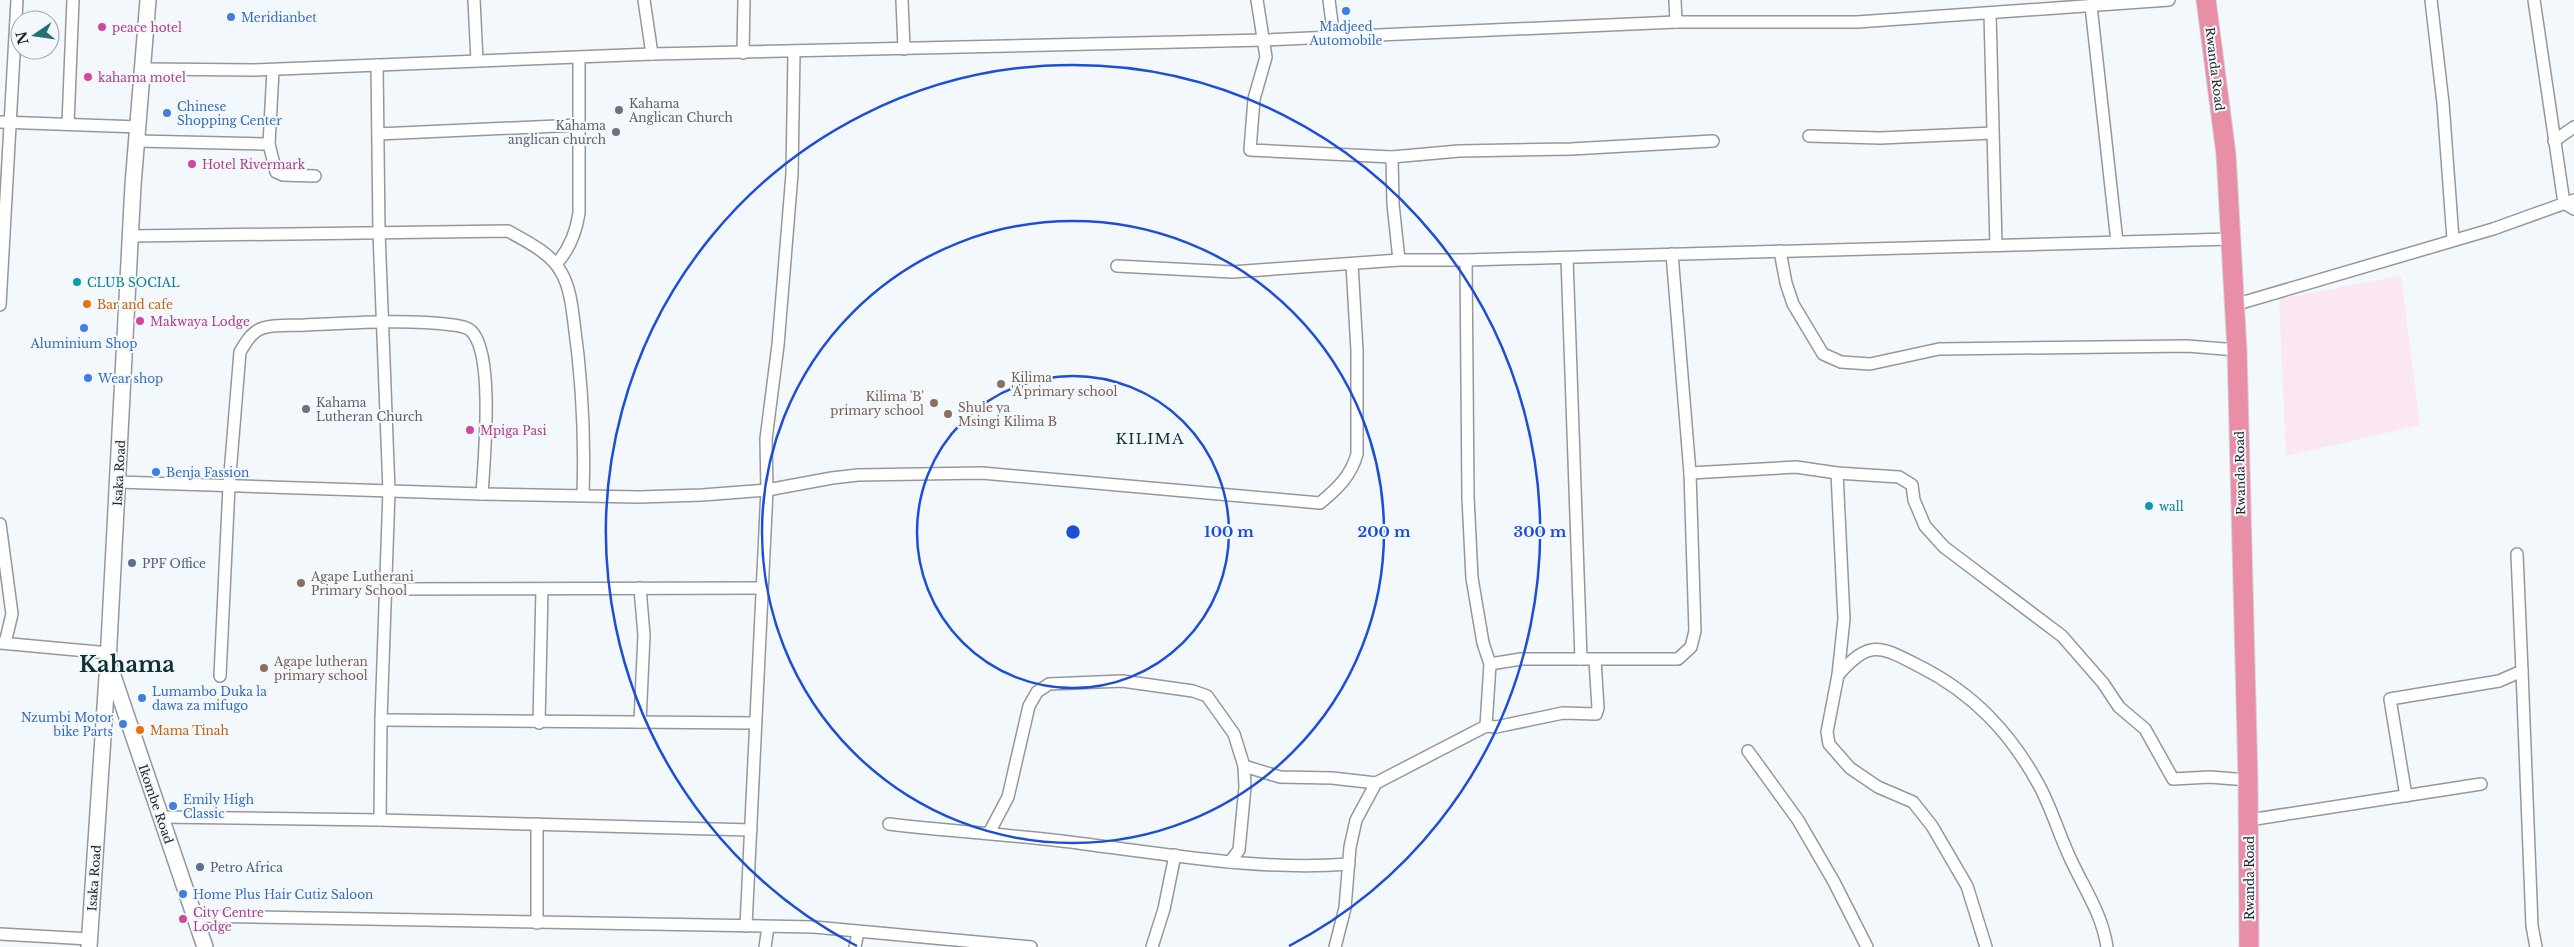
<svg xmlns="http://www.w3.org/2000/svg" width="2574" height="947" viewBox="0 0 2574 947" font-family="'Libre Baskerville',serif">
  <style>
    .industrial { fill: #fbe6f4 }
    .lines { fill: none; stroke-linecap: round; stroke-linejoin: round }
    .minor-casing { stroke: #94989c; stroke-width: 14 }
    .tertiary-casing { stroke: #94989c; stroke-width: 18 }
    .trunk-casing { stroke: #d3d3d3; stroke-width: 21 }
    .minor { stroke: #fff; stroke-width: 11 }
    .tertiary { stroke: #fff; stroke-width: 15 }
    .trunk { stroke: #e88ea6; stroke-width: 19 }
    .ring { fill: none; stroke: #1d4ed8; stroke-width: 2.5 }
    .shop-dot { fill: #3f7fe0; stroke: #f3f8fc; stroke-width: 2 }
    .hotel-dot { fill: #d1479c; stroke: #f3f8fc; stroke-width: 2 }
    .worship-dot { fill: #6b7280; stroke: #f3f8fc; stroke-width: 2 }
    .culture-dot { fill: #0f9aa8; stroke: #f3f8fc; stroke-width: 2 }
    .food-dot { fill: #e8710a; stroke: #f3f8fc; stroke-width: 2 }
    .education-dot { fill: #8d6e63; stroke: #f3f8fc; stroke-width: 2 }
    .service-dot { fill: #5c6f8a; stroke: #f3f8fc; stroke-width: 2 }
    .labels { text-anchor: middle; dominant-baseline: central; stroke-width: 4; stroke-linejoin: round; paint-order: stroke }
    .shop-label { font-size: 12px; fill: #366cbe; stroke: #f3f8fc; text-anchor: start }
    .hotel-label { font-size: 12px; fill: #b23c85; stroke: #f3f8fc; text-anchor: start }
    .street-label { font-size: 12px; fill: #222325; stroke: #f3f8fc }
    .worship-label { font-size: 12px; fill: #5b616d; stroke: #f3f8fc; text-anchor: start }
    .culture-label { font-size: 12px; fill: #0d838f; stroke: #f3f8fc; text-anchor: start }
    .food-label { font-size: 12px; fill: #c56008; stroke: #f3f8fc; text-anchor: start }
    .education-label { font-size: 12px; fill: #785e54; stroke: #f3f8fc; text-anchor: start }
    .service-label { font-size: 12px; fill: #4e5e75; stroke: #f3f8fc; text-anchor: start }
    .quarter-label { font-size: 15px; letter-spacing: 1px; fill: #0f3235; stroke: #f3f8fc }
    .town-label { font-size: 22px; font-weight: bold; fill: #0f3235; stroke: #f3f8fc }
    .centre { fill: #1d4ed8; stroke: #f3f8fc; stroke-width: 2.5 }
    .ring-label { font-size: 15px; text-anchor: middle; font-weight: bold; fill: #1d4ed8; stroke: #f3f8fc; stroke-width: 4; stroke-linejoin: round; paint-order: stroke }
  </style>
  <rect width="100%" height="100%" fill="#f3f8fc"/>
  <polygon class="industrial" points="2401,276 2420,425 2286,456 2279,299"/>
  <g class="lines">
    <defs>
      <g id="minor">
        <polyline points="474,0 477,61"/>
        <polyline points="644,0 652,54"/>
        <polyline points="902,0 904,49"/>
        <polyline points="1257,0 1266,57 1254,99 1250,150 1392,157 1393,204 1399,260 1466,260 1468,497 1472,578 1483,643 1490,664 1486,726"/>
        <polyline points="1329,0 1334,38"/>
        <polyline points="1675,0 1676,22"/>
        <polyline points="2431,0 2443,103 2453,239"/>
        <polyline points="2534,0 2564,203 2574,209"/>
        <polyline points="2091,6 2117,242"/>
        <polyline points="1990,13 1996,245"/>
        <polyline points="743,53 744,0"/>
        <polyline points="377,65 379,232 389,491 381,720 380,820"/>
        <polyline points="144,69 254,70 652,54 1264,40 1676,22 1857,22 2169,0"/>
        <polyline points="273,70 269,144 276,172 283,175 315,176"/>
        <polyline points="0,122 139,127"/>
        <polyline points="68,124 73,0"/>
        <polyline points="378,134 578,125"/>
        <polyline points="1809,136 1880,138 1993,133"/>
        <polyline points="138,141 269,144"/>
        <polyline points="2554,141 2574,127"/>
        <polyline points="1392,157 1459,151 1571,149 1713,141"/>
        <path d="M132 236 508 231C526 241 551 253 561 272 570 287 572 307 574 323 582 380 585 437 583 494"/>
        <polyline points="1780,251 1786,283 1793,304 1823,354 1841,362 1870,364 1939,349 2187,346 2237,350"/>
        <polyline points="1567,258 1581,659"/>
        <polyline points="1466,260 2230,239"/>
        <path d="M556 264C570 249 576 233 579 213V57"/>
        <polyline points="1117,266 1232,272 1399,260"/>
        <polyline points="0,305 17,0"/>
        <polyline points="2234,305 2493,229 2574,200"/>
        <polyline points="1690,473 1796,467 1837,473 1899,477 1912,485 1914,500 1925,526 1944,547 2062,636 2103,683 2119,707 2145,729 2173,779 2210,777 2248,780"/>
        <polyline points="1837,473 1844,619 1838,675 1827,732 1829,744 1850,768 1878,787 1913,802 1932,826 1967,886 1986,947"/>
        <path d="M118 482 482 494 639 497 702 495 767 490 832 478 858 475 982 473 1320 503C1337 489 1351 476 1357 454V351L1352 264"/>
        <polyline points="0,524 12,614 5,643"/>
        <polyline points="640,588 644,635 640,722"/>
        <polyline points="387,589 762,588"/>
        <polyline points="0,643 109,653"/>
        <polyline points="1490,664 1521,659 1678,659 1691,647 1695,631 1690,473 1672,254"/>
        <polyline points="2522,671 2532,926 2536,947"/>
        <path d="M1838 675C1870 639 1880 646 1919 666 1973 693 2011 733 2040 787 2052 810 2060 837 2071 860 2085 890 2102 914 2107 947"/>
        <path d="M220 676 229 486 240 352C246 342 252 331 263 328 276 324 292 326 305 325 353 323 405 319 453 325 460 326 469 327 473 333 494 359 484 460 482 494"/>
        <polyline points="381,720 754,723"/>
        <polyline points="539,723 542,589"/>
        <polyline points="1748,751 1798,820 1834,882 1867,947"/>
        <polyline points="1244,766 1280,777 1332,778 1376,783"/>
        <polyline points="2406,796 2390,699 2499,681 2522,671 2517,554"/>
        <polyline points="160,817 380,820 751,830"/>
        <polyline points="2249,820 2481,784"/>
        <polyline points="537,824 537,923"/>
        <path d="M889 824C955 832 1020 835 1085 844 1174 855 1260 871 1349 864"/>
        <polyline points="989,833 1008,797 1029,706 1037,692 1049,684 1122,681 1193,691 1207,696 1234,734 1244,766 1245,787 1239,850 1230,862"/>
        <polyline points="195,916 814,927 1031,947"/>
        <polyline points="746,926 767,490 766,439 778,345 792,174 794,52"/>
        <polyline points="0,934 90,939"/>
        <polyline points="765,947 768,927"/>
        <polyline points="855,947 858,932"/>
        <polyline points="1152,947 1164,909 1175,855"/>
        <polyline points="1335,947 1345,908 1350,847 1356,820 1376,783 1486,726 1496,727 1563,713 1596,714 1598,708 1595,660"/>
      </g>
      <g id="tertiary">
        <polyline points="111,670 205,947"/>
        <polyline points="89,947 108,662 133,185 148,0"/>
      </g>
      <polyline id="trunk" points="2206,0 2226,154 2237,350 2248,780 2249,947"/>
    </defs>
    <use href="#minor" class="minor-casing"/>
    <use href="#tertiary" class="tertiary-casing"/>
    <use href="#trunk" class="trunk-casing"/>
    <use href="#minor" class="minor"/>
    <use href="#tertiary" class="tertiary"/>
    <use href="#trunk" class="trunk"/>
  </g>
  <g class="ring">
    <circle cx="1073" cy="532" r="156"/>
    <circle cx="1073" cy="532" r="311"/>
    <path d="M857 946A467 467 0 1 1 1289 946"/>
  </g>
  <g class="shop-dot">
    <circle cx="1346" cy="11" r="5"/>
    <circle cx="231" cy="17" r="5"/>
    <circle cx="167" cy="113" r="5"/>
    <circle cx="84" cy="328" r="5"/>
    <circle cx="88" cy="378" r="5"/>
    <circle cx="156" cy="472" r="5"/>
    <circle cx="142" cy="698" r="5"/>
    <circle cx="123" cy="724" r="5"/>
    <circle cx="173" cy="806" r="5"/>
    <circle cx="183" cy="894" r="5"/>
  </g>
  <g class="hotel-dot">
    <circle cx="102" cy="27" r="5"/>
    <circle cx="88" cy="77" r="5"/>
    <circle cx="192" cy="164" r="5"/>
    <circle cx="140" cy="321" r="5"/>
    <circle cx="470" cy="430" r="5"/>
    <circle cx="183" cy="919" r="5"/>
  </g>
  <g class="worship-dot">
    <circle cx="619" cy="110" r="5"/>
    <circle cx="616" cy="132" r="5"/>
    <circle cx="306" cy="409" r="5"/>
  </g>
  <g class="culture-dot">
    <circle cx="77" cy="282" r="5"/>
    <circle cx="2149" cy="506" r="5"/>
  </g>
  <g class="food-dot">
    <circle cx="87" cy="304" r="5"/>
    <circle cx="140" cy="730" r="5"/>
  </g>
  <g class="education-dot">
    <circle cx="1001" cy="384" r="5"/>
    <circle cx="934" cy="403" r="5"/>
    <circle cx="948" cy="414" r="5"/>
    <circle cx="301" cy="583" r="5"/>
    <circle cx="264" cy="668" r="5"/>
  </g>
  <g class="service-dot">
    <circle cx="132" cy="563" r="5"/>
    <circle cx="200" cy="867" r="5"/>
  </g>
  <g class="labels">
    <g class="shop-label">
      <text x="241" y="17">Meridianbet</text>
      <text x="1346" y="26" text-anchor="middle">Madjeed<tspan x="1346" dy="14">Automobile</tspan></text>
      <text x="177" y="106">Chinese<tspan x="177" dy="14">Shopping Center</tspan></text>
      <text x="84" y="343" text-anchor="middle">Aluminium Shop</text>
      <text x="98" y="378">Wear shop</text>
      <text x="166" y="472">Benja Fassion</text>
      <text x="152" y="691">Lumambo Duka la<tspan x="152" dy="14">dawa za mifugo</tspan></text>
      <text x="113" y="717" text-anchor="end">Nzumbi Motor<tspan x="113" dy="14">bike Parts</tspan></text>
      <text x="183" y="799">Emily High<tspan x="183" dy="14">Classic</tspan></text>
      <text x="193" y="894">Home Plus Hair Cutiz Saloon</text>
    </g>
    <g class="hotel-label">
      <text x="112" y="27">peace hotel</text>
      <text x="98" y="77">kahama motel</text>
      <text x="202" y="164">Hotel Rivermark</text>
      <text x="150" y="321">Makwaya Lodge</text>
      <text x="480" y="430">Mpiga Pasi</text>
      <text x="193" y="912">City Centre<tspan x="193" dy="14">Lodge</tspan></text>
    </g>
    <g class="street-label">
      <text transform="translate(2215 69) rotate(83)">Rwanda Road</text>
      <text transform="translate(119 473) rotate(-87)">Isaka Road</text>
      <text transform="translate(2240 473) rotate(-91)">Rwanda Road</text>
      <text transform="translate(156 804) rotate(71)">Ikombe Road</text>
      <text transform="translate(94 878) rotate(-86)">Isaka Road</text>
      <text transform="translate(2249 878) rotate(-90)">Rwanda Road</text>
    </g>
    <g class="worship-label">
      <text x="629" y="103">Kahama<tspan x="629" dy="14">Anglican Church</tspan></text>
      <text x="606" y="125" text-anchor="end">Kahama<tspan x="606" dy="14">anglican church</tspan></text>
      <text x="316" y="402">Kahama<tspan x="316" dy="14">Lutheran Church</tspan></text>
    </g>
    <g class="culture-label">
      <text x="87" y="282">CLUB SOCIAL</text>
      <text x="2159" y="506">wall</text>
    </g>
    <g class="food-label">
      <text x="97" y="304">Bar and cafe</text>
      <text x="150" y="730">Mama Tinah</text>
    </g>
    <g class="education-label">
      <text x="1011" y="377">Kilima<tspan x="1011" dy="14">'A'primary school</tspan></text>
      <text x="924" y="396" text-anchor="end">Kilima 'B'<tspan x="924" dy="14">primary school</tspan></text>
      <text x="958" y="407">Shule ya<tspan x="958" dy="14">Msingi Kilima B</tspan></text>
      <text x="311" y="576">Agape Lutherani<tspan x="311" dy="14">Primary School</tspan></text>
      <text x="274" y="661">Agape lutheran<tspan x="274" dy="14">primary school</tspan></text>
    </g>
    <g class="service-label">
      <text x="142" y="563">PPF Office</text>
      <text x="210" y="867">Petro Africa</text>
    </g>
    <g class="quarter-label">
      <text x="1150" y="438">KILIMA</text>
    </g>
    <g class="town-label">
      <text x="127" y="664">Kahama</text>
    </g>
  </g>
  <circle cx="1073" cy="532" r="8" class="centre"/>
  <g class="ring-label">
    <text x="1229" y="537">100 m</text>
    <text x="1384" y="537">200 m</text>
    <text x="1540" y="537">300 m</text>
  </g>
  <g transform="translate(35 35) rotate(257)"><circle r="24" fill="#f3f8fc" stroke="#9fa3a6"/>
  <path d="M0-4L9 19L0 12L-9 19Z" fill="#246f73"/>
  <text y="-8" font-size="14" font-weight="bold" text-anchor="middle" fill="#222325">N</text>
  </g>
</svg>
